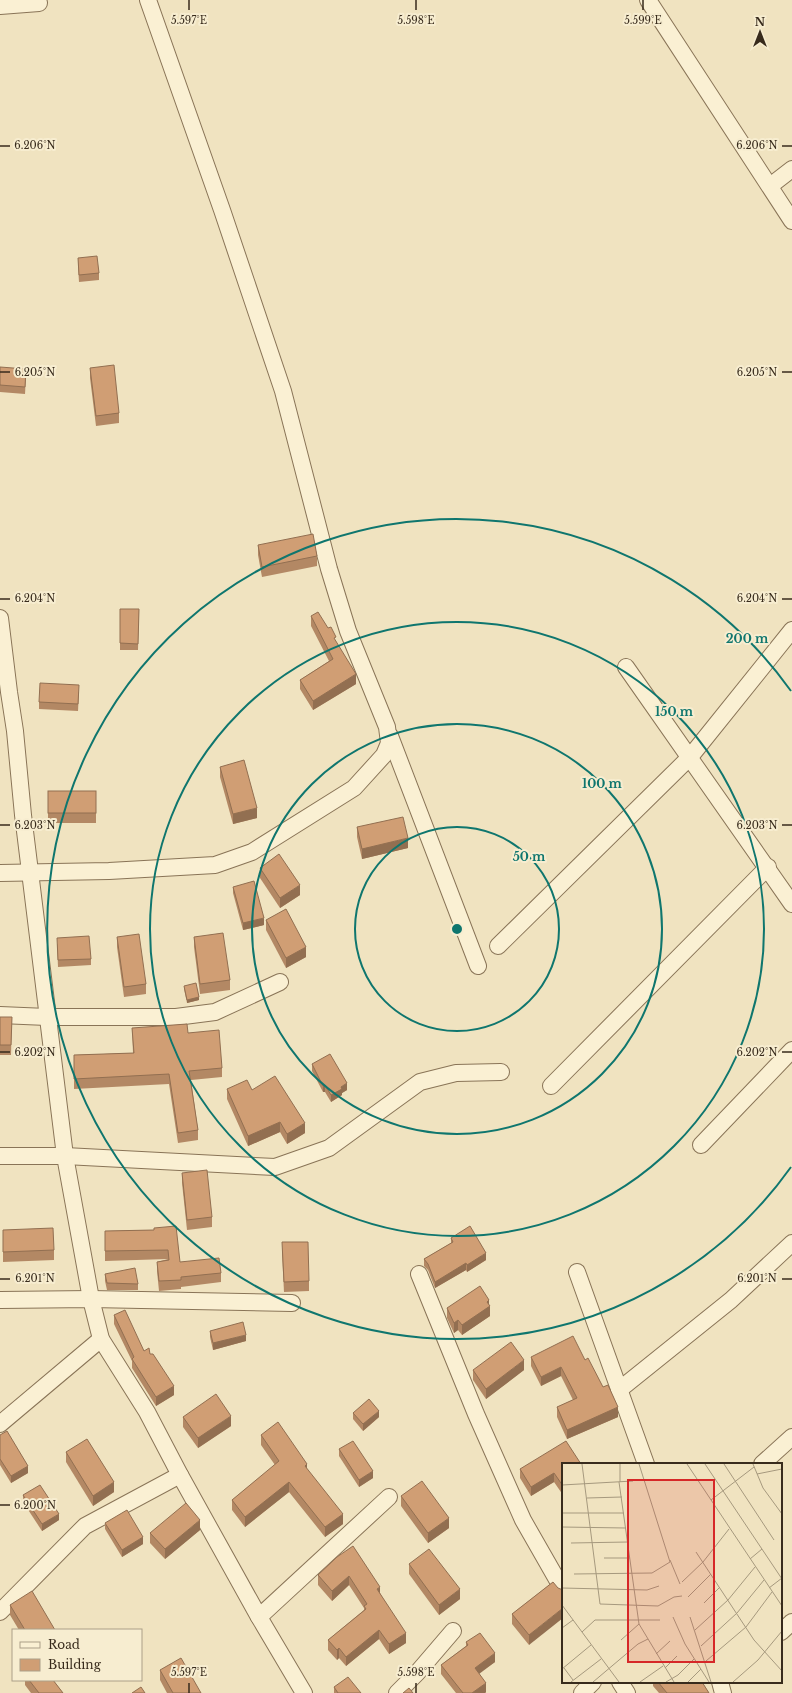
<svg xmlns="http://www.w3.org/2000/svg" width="792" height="1693" viewBox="0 0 792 1693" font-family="'Libre Baskerville',serif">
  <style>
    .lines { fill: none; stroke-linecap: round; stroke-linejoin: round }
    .minor-casing { stroke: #897457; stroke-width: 18 }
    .minor { stroke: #faf0d3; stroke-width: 16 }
    .wall { fill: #b38864 }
    .shaded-wall { fill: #926f51 }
    .building { fill: #d09e74; stroke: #926f51 }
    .ticks { fill: none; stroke: #382b1c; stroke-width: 1.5 }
    .ring { fill: none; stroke: #0f766e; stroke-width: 2 }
    .inset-road { fill: none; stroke: #a6997e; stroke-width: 1 }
    .view { fill: #d62828; fill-opacity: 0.15; stroke: #d62828; stroke-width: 2 }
    .inset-edge { fill: none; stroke: #382b1c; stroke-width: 2 }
    .ticks-label { font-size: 10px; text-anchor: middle; fill: #382b1c; stroke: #f7edd0; stroke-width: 4; stroke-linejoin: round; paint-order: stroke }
    .centre { fill: #0f766e; stroke: #f7edd0; stroke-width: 2 }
    .ring-label { font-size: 12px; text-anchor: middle; font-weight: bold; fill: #0f766e; stroke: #f7edd0; stroke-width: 4; stroke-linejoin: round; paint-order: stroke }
  </style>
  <rect width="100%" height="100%" fill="#f0e3c0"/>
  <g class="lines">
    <defs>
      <g id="minor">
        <polyline points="648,0 792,221"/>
        <polyline points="0,6 39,3"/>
        <polyline points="770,186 792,169"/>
        <polyline points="0,618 9,692 15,731 23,815 65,1156 91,1299 101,1339 147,1412 180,1475 259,1617 304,1693"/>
        <polyline points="626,667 792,904"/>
        <polyline points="390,736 478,966"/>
        <polyline points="0,873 109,871 215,865 252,852 354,788 384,755 389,743 387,727 348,631 329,569 283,391 222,210 148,0"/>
        <polyline points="498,946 690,757 792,630"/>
        <polyline points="0,1015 47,1017 176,1017 215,1012 280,982"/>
        <polyline points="551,1086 768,867"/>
        <polyline points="701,1145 792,1050"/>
        <polyline points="0,1156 65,1156 275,1167 329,1148 420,1082 456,1073 501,1072"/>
        <polyline points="577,1272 646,1464"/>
        <polyline points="419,1274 476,1414 523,1520 563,1590"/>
        <polyline points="0,1300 91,1299 292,1303"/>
        <polyline points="619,1390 731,1300 792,1243"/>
        <polyline points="0,1424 101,1339"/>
        <polyline points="762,1464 792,1437"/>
        <polyline points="0,1612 85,1526 180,1475"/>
        <polyline points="259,1617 389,1497"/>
        <polyline points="781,1632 792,1622"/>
        <polyline points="620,1682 627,1693"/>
        <polyline points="720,1682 723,1693"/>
        <polyline points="397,1693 417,1673 453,1631"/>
        <polyline points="582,1693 593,1682"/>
      </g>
    </defs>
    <use href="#minor" class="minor-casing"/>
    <use href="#minor" class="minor"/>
  </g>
  <g class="wall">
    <polygon points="78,258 99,273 99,280 79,282 78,265"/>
    <polygon points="0,367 26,376 25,394 0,392"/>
    <polygon points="90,368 119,413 119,423 96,426 90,378"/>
    <polygon points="258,545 317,556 317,566 262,577 258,555"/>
    <polygon points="120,609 139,609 138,650 120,650"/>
    <polygon points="311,616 336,642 356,684 313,710 300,689 300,680 329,661 311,626"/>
    <polygon points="79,692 78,711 39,709 39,702"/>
    <polygon points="220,767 257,818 233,824 220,777"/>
    <rect x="48" y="791" width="48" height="32"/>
    <polygon points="357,827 408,848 362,859 357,837"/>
    <polygon points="260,868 300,895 280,908 260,878"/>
    <polygon points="233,887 264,925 243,930 233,893"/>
    <polygon points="266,920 306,957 286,968 266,930"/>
    <polygon points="117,937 146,984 146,994 124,997 117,947"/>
    <polygon points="194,937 230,980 230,990 200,994 194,947"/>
    <polygon points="57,944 91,959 91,965 58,967"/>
    <polygon points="184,986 199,1000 187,1003 184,989"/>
    <polygon points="0,1017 12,1017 11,1055 0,1055"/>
    <polygon points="132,1028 188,1033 222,1068 222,1077 191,1080 198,1130 198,1140 178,1143 169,1084 74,1089 74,1055 133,1053"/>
    <polygon points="312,1064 347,1090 342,1093 342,1095 331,1102 325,1092 323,1092 312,1071"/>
    <polygon points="227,1089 252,1090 305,1133 287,1144 280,1132 248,1146 227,1099"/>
    <polygon points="182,1173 212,1217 212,1227 187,1230 182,1183"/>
    <polygon points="3,1230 54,1250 54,1260 3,1262"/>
    <polygon points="154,1230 180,1262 221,1273 221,1282 181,1287 181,1289 159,1291 157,1271 157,1262 168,1259 105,1261 105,1231"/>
    <polygon points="451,1238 486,1260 467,1272 466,1270 435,1288 428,1270 424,1266 424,1259 451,1243"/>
    <polygon points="282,1252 309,1281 309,1291 284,1292"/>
    <polygon points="105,1274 138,1284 138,1290 107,1290 105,1281"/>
    <polygon points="489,1305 490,1316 462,1335 458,1330 454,1333 447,1318 447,1308"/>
    <polygon points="114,1315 144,1351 150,1354 174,1395 156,1406 132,1368 132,1361 114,1324"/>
    <polygon points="210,1331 246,1341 213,1350 210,1337"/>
    <polygon points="531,1357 585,1360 618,1417 567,1439 557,1417 557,1407 573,1400 561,1376 541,1386 531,1366"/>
    <polygon points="473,1370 524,1370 486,1399 473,1380"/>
    <polygon points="353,1413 379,1417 363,1431 353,1419"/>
    <polygon points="183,1417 231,1426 198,1448 183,1427"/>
    <polygon points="0,1435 28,1473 11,1483 0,1465"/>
    <polygon points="261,1435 307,1469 343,1524 325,1537 289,1492 245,1527 232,1510 232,1500 275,1465 261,1445"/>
    <polygon points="339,1449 373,1478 359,1487 339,1456"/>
    <polygon points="66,1452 114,1492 93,1506 66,1462"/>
    <polygon points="563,1464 563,1495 554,1482 531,1496 520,1478 520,1469"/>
    <polygon points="23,1495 59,1520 42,1531 23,1502"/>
    <polygon points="401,1496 449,1528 428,1543 401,1506"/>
    <polygon points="105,1523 143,1544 122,1557 105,1529"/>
    <polygon points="200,1530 165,1559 150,1543 150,1533"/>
    <polygon points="337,1557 380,1593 406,1643 389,1654 379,1639 346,1666 339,1658 337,1660 328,1650 328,1640 364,1610 364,1608 349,1585 332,1601 318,1585 318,1575"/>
    <polygon points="409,1564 460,1599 439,1615 409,1574"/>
    <polygon points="553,1582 529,1645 512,1624 512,1614"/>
    <polygon points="10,1605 55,1630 19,1630 10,1615"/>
    <polygon points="466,1642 495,1662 479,1673 486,1692 485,1693 456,1693 441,1674 441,1665 466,1646"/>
    <polygon points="160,1670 201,1693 167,1693 160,1680"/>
    <polygon points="25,1680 53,1680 63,1693 31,1693 25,1685"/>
    <polygon points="653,1682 702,1682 709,1693 659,1693 653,1686"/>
    <polygon points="334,1687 361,1693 334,1693"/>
  </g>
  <g class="shaded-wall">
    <polygon points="356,674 356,684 313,710 313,701"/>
    <polygon points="257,808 257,818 233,824 233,814"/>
    <polygon points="408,838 408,848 362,859 362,849"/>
    <polygon points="300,885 300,895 280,908 280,898"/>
    <polygon points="264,918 264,925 243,930 243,923"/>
    <polygon points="306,947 306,957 286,968 286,958"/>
    <polygon points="199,997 199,1000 187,1003 187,1000"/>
    <polygon points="347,1083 347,1090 342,1093 342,1095 331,1102 331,1095 341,1087"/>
    <polygon points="325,1085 325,1092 323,1092 323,1086"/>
    <polygon points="280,1122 280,1132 248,1146 248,1136"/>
    <polygon points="305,1123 305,1133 287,1144 287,1134"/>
    <polygon points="486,1253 486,1260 467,1272 467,1265"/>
    <polygon points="466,1263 466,1270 435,1288 435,1282"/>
    <polygon points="489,1300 489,1307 490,1306 490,1316 462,1335 462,1325"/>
    <polygon points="458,1320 458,1330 454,1333 454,1323"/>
    <polygon points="246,1335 246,1341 213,1350 213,1343"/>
    <polygon points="524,1360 524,1370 486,1399 486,1389"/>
    <polygon points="561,1367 561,1376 541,1386 541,1377"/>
    <polygon points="174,1386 174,1395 156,1406 156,1397"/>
    <polygon points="618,1407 618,1417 567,1439 567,1430"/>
    <polygon points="379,1411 379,1417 363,1431 363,1424"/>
    <polygon points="231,1416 231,1426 198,1448 198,1438"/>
    <polygon points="307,1464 307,1474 305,1466"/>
    <polygon points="28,1466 28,1473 11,1483 11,1476"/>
    <polygon points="373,1471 373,1478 359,1487 359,1480"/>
    <polygon points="554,1473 554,1482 531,1496 531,1487"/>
    <polygon points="114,1482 114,1492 93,1506 93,1496"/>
    <polygon points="289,1482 289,1492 245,1527 245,1517"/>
    <polygon points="59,1514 59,1520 42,1531 42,1524"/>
    <polygon points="343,1514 343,1524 325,1537 325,1527"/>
    <polygon points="449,1518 449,1528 428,1543 428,1533"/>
    <polygon points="200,1520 200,1530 165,1559 165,1549"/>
    <polygon points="143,1537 143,1544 122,1557 122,1550"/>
    <polygon points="349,1576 349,1585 332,1601 332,1591"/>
    <polygon points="380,1587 380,1597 377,1589"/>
    <polygon points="460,1589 460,1599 439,1615 439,1605"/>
    <polygon points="563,1608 563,1618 529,1645 529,1635"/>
    <polygon points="379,1630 379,1639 346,1666 346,1657"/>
    <polygon points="406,1633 406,1643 389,1654 389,1644"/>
    <polygon points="339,1648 339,1658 337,1660 337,1650"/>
    <polygon points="495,1653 495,1662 475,1677 475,1668"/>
    <polygon points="486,1683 486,1692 485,1693 472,1693"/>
  </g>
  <g class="building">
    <polygon points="97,256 99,273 79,275 78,258"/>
    <polygon points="114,365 119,413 96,416 90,368"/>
    <polygon points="0,367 26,369 25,387 0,385"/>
    <polygon points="313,534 317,556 262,567 258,545"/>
    <polygon points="120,609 139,609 138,644 120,643"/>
    <polygon points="318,612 328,628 331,627 336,637 334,638 356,674 313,701 300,680 333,659 311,616"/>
    <polygon points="40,683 79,685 78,704 39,702"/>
    <polygon points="244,760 257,808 233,814 220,767"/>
    <rect x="48" y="791" width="48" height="22"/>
    <polygon points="403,817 408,838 362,849 357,827"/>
    <polygon points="279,854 300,885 280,898 260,868"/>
    <polygon points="254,881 264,918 243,923 233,887"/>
    <polygon points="286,909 306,947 286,958 266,920"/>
    <polygon points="223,933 230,980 200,984 194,937"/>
    <polygon points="139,934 146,984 124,987 117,937"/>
    <polygon points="89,936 91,959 58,960 57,938"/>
    <polygon points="196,983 199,997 187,1000 184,986"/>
    <polygon points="0,1017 12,1017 11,1045 0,1045"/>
    <polygon points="187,1024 188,1033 219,1030 222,1068 189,1071 198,1130 178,1133 169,1074 74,1079 74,1055 134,1053 132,1028"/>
    <polygon points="330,1054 347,1083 341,1087 342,1089 331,1095 325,1085 323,1086 312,1064"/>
    <polygon points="275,1076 305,1123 287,1134 280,1122 248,1136 227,1089 247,1080 252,1090"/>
    <polygon points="207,1170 212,1217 187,1220 182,1173"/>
    <polygon points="176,1226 180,1262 219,1258 221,1273 181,1277 181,1280 159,1281 157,1262 169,1260 168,1250 105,1251 105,1231 154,1230 154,1228"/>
    <polygon points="470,1226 486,1253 467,1265 466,1263 435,1282 428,1264 424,1259 453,1242 451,1238"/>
    <polygon points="53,1228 54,1250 3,1252 3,1230"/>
    <polygon points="282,1242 308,1242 309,1281 284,1282"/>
    <polygon points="135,1268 138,1284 107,1283 105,1274"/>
    <polygon points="480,1286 489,1300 487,1302 490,1306 462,1325 458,1320 454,1323 447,1308"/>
    <polygon points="125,1310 144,1351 149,1348 150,1354 153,1354 174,1386 156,1397 132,1359 134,1357 114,1315"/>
    <polygon points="243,1322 246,1335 213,1343 210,1331"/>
    <polygon points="573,1336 585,1360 588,1358 603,1387 608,1385 618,1407 567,1430 557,1407 577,1398 561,1367 541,1377 531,1357"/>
    <polygon points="511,1342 524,1360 486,1389 473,1370"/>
    <polygon points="216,1394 231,1416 198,1438 183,1417"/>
    <polygon points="369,1399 379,1411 363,1424 353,1413"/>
    <polygon points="278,1422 307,1464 305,1466 343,1514 325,1527 289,1482 245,1517 232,1500 279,1461 261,1435"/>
    <polygon points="7,1431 28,1466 11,1476 0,1459 0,1435"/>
    <polygon points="87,1439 114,1482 93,1496 66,1452"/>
    <polygon points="353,1441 373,1471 359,1480 339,1449"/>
    <polygon points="566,1441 581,1464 563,1464 563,1486 554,1473 531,1487 520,1469"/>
    <polygon points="422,1481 449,1518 428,1533 401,1496"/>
    <polygon points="40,1485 59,1514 42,1524 23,1495"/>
    <polygon points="186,1503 200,1520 165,1549 150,1533"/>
    <polygon points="127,1510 143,1537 122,1550 105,1523"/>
    <polygon points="353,1546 380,1587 377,1589 406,1633 389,1644 379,1630 346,1657 339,1648 337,1650 328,1640 366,1609 364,1606 367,1604 349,1576 332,1591 318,1575 337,1557"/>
    <polygon points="429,1549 460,1589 439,1605 409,1564"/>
    <polygon points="553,1582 558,1588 563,1590 563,1608 529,1635 512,1614"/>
    <polygon points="32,1591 55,1630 25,1630 10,1605"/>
    <polygon points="480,1633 495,1653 475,1668 486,1683 472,1693 463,1693 441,1665 468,1645 466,1642"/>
    <polygon points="181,1658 201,1693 173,1693 160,1670"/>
    <polygon points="348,1677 361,1693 338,1693 334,1687"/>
    <polygon points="29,1680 53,1680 63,1693 39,1693"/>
    <polygon points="658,1682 702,1682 709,1693 667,1693"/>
    <polygon points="141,1687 145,1693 132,1693"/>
    <polygon points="409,1688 413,1693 403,1693"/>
  </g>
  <path class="ticks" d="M189 0V10M416 0V10M643 0V10M0 146H10M782 146H792M0 372H10M782 372H792M0 599H10M782 599H792M0 825H10M782 825H792M0 1052H10M782 1052H792M0 1279H10M782 1279H792M0 1505H10M189 1683V1693M416 1683V1693"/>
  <g class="ring">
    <circle cx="457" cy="929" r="102"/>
    <circle cx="457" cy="929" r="205"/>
    <circle cx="457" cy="929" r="307"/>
    <path d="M791 1167A410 410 0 1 1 791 691"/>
  </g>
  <g transform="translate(562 1463)">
    <rect width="220" height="220" fill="#f0e3c0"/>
    <path class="inset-road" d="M20 1 38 141 96 143 112 134 120 133M58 1V19M125 1 220 143M143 1 220 116M162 1 212 77M191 1 201 25 220 51M195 11 220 6M57 19 77 161 112 219M0 22 71 18M25 35 60 34M149 37 192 4M0 50H62M0 64 64 65M9 80 66 79M134 89 192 177 220 208M42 95H68M188 96 200 86M108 97 118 121M12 111 90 110 108 99 77 1M120 119 141 99 167 66M0 125 85 127 97 123M207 125 220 115M126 134 149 111M142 140 158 124M0 142 57 219M111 154 123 181 147 219M128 154 149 219M0 165 11 157M133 167 166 137 193 104M20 169 33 157H98M59 177 77 161M139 183 175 150 202 117M94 191 108 178M144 198 184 164 210 129M2 205 11 217M103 205 115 193M0 206 29 182M9 219 39 196M31 219 76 181 86 176M78 219 101 203M104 219 116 212 132 196M126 219 139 206M171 219 196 197 220 168"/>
    <path class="view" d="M66 17H152V199H66Z"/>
    <rect width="220" height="220" class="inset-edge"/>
  </g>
  <g class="ticks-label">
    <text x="189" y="24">5.597°E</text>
    <text x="416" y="24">5.598°E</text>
    <text x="643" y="24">5.599°E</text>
    <text x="35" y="149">6.206°N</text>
    <text x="757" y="149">6.206°N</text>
    <text x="35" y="376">6.205°N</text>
    <text x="757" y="376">6.205°N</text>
    <text x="35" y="602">6.204°N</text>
    <text x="757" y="602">6.204°N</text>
    <text x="35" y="829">6.203°N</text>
    <text x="757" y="829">6.203°N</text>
    <text x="35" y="1056">6.202°N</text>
    <text x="757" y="1056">6.202°N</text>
    <text x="35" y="1282">6.201°N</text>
    <text x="757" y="1282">6.201°N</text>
    <text x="35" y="1509">6.200°N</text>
    <text x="189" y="1676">5.597°E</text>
    <text x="416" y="1676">5.598°E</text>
  </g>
  <circle cx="457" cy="929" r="6" class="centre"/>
  <g class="ring-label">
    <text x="747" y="643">200 m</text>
    <text x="674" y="716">150 m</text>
    <text x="602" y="788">100 m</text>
    <text x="529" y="861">50 m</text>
  </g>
  <rect x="12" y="1629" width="130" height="52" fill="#f7edd0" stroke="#ab9f88"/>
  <rect x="20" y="1642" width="20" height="6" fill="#faf0d3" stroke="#ab9f88"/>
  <text x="48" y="1649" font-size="12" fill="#382b1c">Road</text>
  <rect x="20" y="1659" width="20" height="12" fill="#d09e74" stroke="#ab9f88"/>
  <text x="48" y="1669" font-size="12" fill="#382b1c">Building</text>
  <g transform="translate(760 32)" stroke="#f7edd0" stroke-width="3" paint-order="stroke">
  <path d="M0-3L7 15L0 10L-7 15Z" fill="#382b1c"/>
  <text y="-6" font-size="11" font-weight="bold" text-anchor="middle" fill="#382b1c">N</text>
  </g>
</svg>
